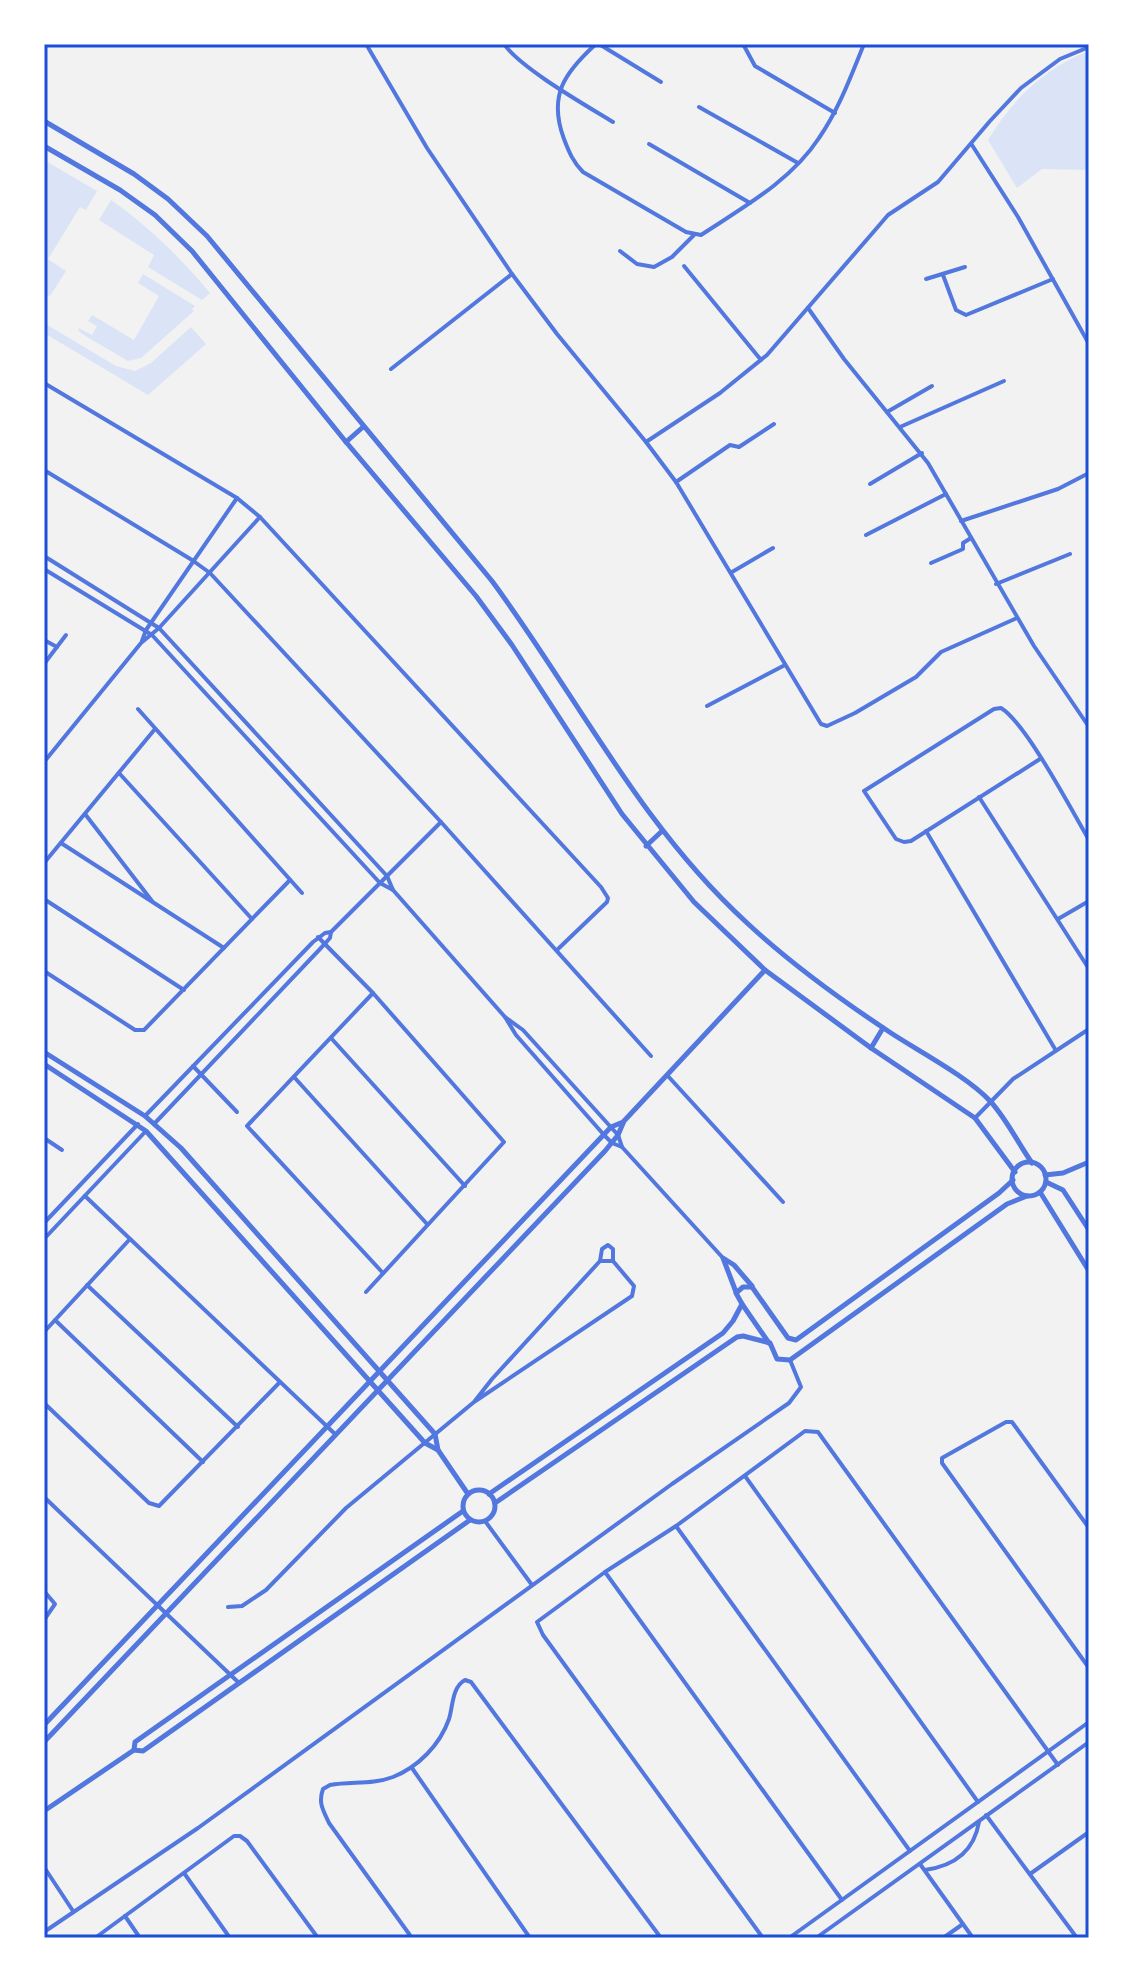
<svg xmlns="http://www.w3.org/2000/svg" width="1133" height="1982" viewBox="0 0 1133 1982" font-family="Montserrat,sans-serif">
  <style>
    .green { fill: #dbe4f7 }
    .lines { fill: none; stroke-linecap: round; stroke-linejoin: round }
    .minor { stroke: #5277de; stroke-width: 4 }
    .tertiary { stroke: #5277de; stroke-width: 5 }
    .neatline { fill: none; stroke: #1d4ed8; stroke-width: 3 }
  </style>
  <rect width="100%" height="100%" fill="#f2f2f2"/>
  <g class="green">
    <path d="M1089 51V170L1042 169 1017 188 988 140C1012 100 1044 68 1089 51Z"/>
    <polygon points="44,160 97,191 86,210 80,207 48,259 66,271 50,296 44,293 44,219 48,212 44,209"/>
    <path d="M111 200C148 226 181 258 210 293L202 300 148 267 154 255 99 220Z"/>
    <polygon points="143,274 195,306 192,309 194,311 141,358 128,361 82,334 78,330 79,328 92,335 97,326 88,321 92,315 134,340 159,296 138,283"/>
    <polygon points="44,323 116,366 135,371 151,363 191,327 206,344 148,395 44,333"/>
  </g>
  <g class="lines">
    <g class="minor">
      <polyline points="366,44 427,148 512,274 557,334 646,442 676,482 821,724 827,726 855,713 916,677 941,652 1017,618"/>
      <path d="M504 44C520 68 587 106 613 122"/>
      <path d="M596 44C564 73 548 96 564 139 569 152 573 162 583 172L686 232 701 235C742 208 791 181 819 138 839 109 851 76 864 44"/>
      <polyline points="599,44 661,82"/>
      <polyline points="743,44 755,66 835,113"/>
      <polyline points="699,107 798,163"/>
      <polyline points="649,144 750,203"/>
      <polyline points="972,145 1018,217 1089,344"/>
      <polyline points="620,251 637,264 654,267 672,257 694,235"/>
      <polyline points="684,266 761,360"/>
      <polyline points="943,275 956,310 966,315 1053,279"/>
      <polyline points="926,279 965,267"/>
      <polyline points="808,308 844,359 928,463 1034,646 1089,727"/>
      <polyline points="391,369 512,274"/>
      <polyline points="44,383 237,498 260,517 601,887 608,898 607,902 557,950"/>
      <polyline points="887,412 932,386"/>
      <polyline points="900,427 1004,381"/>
      <polyline points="646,442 720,393 767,355 876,229 888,215 938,182 990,121 1021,88 1060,59 1089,47"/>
      <polyline points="44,470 192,560 210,573 441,822 651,1056"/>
      <polyline points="676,482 730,445 739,447 774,424"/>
      <polyline points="870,484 922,453"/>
      <polyline points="961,521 1058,489 1089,473"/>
      <polyline points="866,535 946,494"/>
      <polyline points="44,556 159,628 387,876 393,890 380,883 152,635 44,569"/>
      <polyline points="931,563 963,549 963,543 971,538"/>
      <polyline points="732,572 773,548"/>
      <polyline points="996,584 1070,554"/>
      <polyline points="44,640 57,647"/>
      <polyline points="142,641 146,630 237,498"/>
      <polyline points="44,664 66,635"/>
      <polyline points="707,706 785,665"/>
      <polyline points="138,709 302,893"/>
      <path d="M1040 759 911 841 904 842 896 839 864 791 994 709 1001 708C1026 723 1072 811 1089 840"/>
      <polyline points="44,762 141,643 159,628 260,517"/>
      <polyline points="119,773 252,919"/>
      <polyline points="979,797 1089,969"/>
      <polyline points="85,814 152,901"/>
      <polyline points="926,831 1055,1049"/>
      <polyline points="61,843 224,948"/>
      <polyline points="44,863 155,729"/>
      <polyline points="393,890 505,1017 523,1030 618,1135 622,1147 723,1258"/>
      <polyline points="44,899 184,990"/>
      <polyline points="1058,919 1089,901"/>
      <polyline points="318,937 373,993 504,1142 366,1292"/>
      <polyline points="44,971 135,1030 144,1030 290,880"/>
      <polyline points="373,993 247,1126 383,1273"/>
      <polyline points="505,1017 516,1035 604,1135 612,1143 622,1147"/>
      <polyline points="331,1038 465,1186"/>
      <polyline points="193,1066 237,1112"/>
      <polyline points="667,1075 783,1202"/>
      <polyline points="294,1077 427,1224"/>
      <polyline points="145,1116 313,942 325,933 331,932"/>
      <polyline points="975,1118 1013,1079 1089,1029"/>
      <polyline points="154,1124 320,949 330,938 331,932 441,822"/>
      <polyline points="44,1138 62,1150"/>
      <polyline points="85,1196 335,1434"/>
      <polyline points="44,1223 138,1124"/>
      <polyline points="44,1239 146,1131"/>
      <polyline points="600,1261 602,1249 608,1245 613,1249 613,1260"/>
      <polyline points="87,1285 238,1427"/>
      <polyline points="55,1320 203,1462"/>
      <polyline points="44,1332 130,1239"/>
      <polyline points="44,1403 149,1503 159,1506 280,1382"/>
      <polyline points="745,1476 978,1802"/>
      <polyline points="44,1497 238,1682"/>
      <polyline points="485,1521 532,1585"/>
      <polyline points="676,1526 910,1851"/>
      <polyline points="1089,1528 1012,1422 1006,1422 942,1458 942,1463 1089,1668"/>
      <polyline points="605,1572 842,1900"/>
      <polyline points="44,1591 55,1604 44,1620"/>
      <polyline points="228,1607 242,1606 266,1590 346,1508 474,1402 632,1296 634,1286 613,1261 600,1261 492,1379 474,1402"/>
      <polyline points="412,1768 530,1938"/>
      <polyline points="986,1815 1077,1938"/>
      <polyline points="920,1864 973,1938"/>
      <polyline points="44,1867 73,1911"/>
      <path d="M925 1870C953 1866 974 1852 979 1822"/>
      <polyline points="184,1873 230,1938"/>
      <polyline points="1030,1874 1089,1832"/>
      <polyline points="125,1916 140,1938"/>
      <polyline points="44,1932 198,1828 672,1484 789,1403 801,1387 790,1360"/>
      <polyline points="95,1938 234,1836 240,1836 247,1841 318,1938"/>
      <path d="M412 1938 329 1823C323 1810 318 1803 323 1789L330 1785C351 1781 372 1785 393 1777 418 1767 440 1745 449 1719 453 1706 452 1687 465 1680L471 1682 661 1938"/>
      <polyline points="763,1938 543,1635 537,1622 605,1572 676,1526 805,1431 818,1432 823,1439 1058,1765"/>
      <polyline points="789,1938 1089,1722"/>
      <polyline points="816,1938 1089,1742"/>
      <polyline points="943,1938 963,1924"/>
    </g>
    <g class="tertiary">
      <path d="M44 121 134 174 168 199 207 236 492 581C577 696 640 825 746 922 790 963 841 1000 891 1033 920 1052 968 1077 991 1102 1007 1120 1018 1143 1032 1163"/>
      <polyline points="44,146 120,190 155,215 192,251 346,442 476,596 512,645 622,814 694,902 765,970 871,1048 975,1118 1015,1172"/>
      <polyline points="346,442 363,427"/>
      <polyline points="646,846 661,832"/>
      <polyline points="871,1048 883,1028"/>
      <polyline points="44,1052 145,1116 181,1148 435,1434 438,1450 468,1494"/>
      <polyline points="44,1064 146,1131 425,1443 438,1450"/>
      <circle cx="1029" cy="1179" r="17"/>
      <polyline points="1045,1175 1063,1173 1089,1162"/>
      <polyline points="1046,1182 1063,1190 1089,1230"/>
      <polyline points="1040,1192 1089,1271"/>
      <polyline points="736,1292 723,1258 734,1265 752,1286"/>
      <polyline points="742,1304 769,1343"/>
      <circle cx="479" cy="1506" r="16"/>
      <polyline points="489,1494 723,1333 733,1321 742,1304 736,1293 743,1287 752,1287 788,1338 796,1340 999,1193 1013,1180"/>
      <polyline points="495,1503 737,1337 743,1336 770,1343 777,1359 790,1360 1007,1204 1027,1196"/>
      <polyline points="463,1511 135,1742 134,1750 143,1751 470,1520"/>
      <polyline points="44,1725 611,1127 623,1122"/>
      <polyline points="44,1742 605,1151 618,1135 624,1121 765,970"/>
      <polyline points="44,1811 134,1750"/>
    </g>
  </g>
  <rect width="1133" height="1982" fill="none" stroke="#ffffff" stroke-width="92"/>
  <rect x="46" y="46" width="1041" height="1890" class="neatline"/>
</svg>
